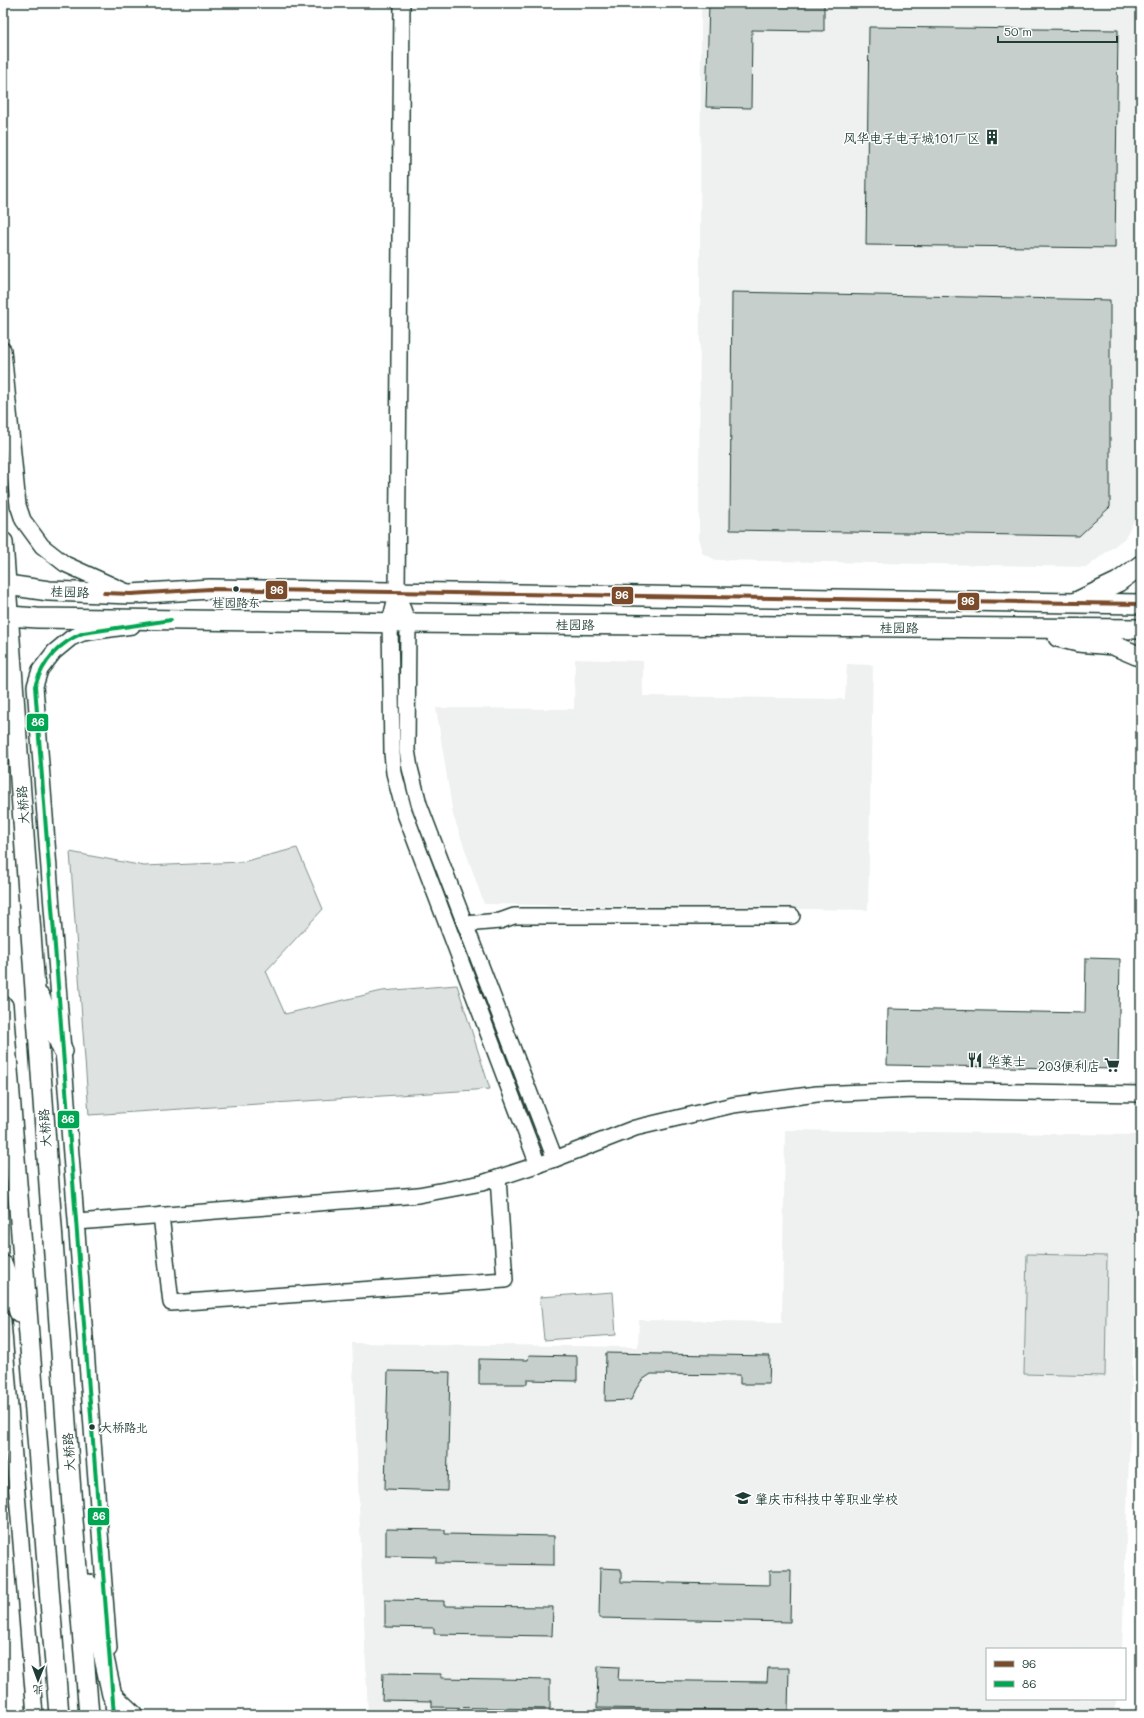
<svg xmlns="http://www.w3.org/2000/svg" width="1144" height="1718" viewBox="0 0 1144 1718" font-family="Mali,'LXGW WenKai TC',sans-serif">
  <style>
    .built { fill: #eef1f0 }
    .green { fill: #dee3e2; stroke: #7e908b }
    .building { fill: #c7cfcc; stroke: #1f3d34 }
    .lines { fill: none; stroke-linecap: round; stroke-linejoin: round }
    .minor-casing { stroke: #1f3d34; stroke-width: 18 }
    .major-casing { stroke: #1f3d34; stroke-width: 22 }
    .minor { stroke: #fff; stroke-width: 15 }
    .major { stroke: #fff; stroke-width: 19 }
    .bus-1-casing { stroke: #fff; stroke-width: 7 }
    .bus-2-casing { stroke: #fff; stroke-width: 7 }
    .bus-1 { stroke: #7a4b2a; stroke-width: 4 }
    .bus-2 { stroke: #00a651; stroke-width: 4 }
    .bus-dot { fill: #1f3d34; stroke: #fff; stroke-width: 1.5 }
    .labels { text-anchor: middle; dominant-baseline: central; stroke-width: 3; stroke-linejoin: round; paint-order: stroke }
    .bus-label { font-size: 12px; fill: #1f3d34; stroke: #fff }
    .poi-label { font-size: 13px; fill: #1f3d34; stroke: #fff; text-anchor: end }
    .street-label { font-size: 13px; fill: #1f3d34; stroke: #fff }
    .line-badge { stroke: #fff; stroke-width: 1.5 }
    .badge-label { font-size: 11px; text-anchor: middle; font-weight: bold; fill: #fff }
  </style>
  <rect width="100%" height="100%" fill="#fff"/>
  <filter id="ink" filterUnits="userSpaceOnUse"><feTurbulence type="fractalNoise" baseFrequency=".025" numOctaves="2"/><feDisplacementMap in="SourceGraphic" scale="8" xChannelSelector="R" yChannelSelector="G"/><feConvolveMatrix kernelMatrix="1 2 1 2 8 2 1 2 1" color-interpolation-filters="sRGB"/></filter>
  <g filter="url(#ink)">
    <g class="built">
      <polygon points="701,3 1141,3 1141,183 1135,519 1125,538 1087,567 716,560 702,553 699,541"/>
      <polygon points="575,659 643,661 643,696 845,699 847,664 873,665 868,910 484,904 453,815 436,708 574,709"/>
      <polygon points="785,1130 1141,1135 1122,1649 987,1649 987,1699 1117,1699 1114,1710 1108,1715 368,1715 352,1343 638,1347 639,1320 782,1322"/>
    </g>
    <g class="green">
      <polygon points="297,848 323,909 266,971 285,1014 382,991 457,985 490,1089 89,1115 70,852 144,866 242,862"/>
      <polygon points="1027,1254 1107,1256 1105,1376 1024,1374"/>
      <polygon points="613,1292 616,1335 544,1340 540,1297"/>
    </g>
    <g class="building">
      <polygon points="709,3 824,3 824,31 752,30 751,108 706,107"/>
      <polygon points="869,27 1118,30 1115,248 866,245"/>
      <polygon points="732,292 1110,300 1110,507 1079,536 730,530"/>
      <polygon points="1086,958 1120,959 1118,1069 887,1065 888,1009 1085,1013"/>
      <polygon points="606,1353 770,1356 769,1384 740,1384 740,1375 651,1374 642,1380 636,1389 631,1400 605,1401"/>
      <polygon points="529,1355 577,1356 577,1381 527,1380 527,1384 479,1384 479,1359 528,1360"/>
      <polygon points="388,1371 450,1372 447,1491 385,1489"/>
      <polygon points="386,1529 445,1530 445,1534 554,1536 554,1565 436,1563 436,1557 386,1556"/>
      <polygon points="600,1568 621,1569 621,1582 770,1585 770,1570 791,1570 790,1622 599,1618"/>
      <polygon points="385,1600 444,1601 444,1606 553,1607 552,1636 434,1634 434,1628 385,1627"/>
      <polygon points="598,1666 619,1667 618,1680 767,1682 768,1668 789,1668 788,1711 597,1708"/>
      <polygon points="383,1673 441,1674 441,1678 550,1680 550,1709 432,1707 432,1701 382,1700"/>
    </g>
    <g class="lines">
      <defs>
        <g id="minor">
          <polyline points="402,3 397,593 390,622 392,753 394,773 404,811 538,1165"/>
          <polyline points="3,350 18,505 23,520 42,546 65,564 127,592"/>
          <polyline points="397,593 408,623 407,750 410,768 419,804 555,1159"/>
          <polyline points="465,924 500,921 514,916 792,916"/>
          <polyline points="161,1215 171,1303 505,1280 498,1178"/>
          <polyline points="77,1222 418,1195 482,1183 555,1159 635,1128 733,1105 817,1094 914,1090 1141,1094"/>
          <polyline points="3,1321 35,1715"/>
          <polyline points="109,1649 35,686 40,670 54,652 71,638 83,633 132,626"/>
          <polyline points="112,1689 114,1715"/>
        </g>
        <g id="major">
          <polyline points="3,542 73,1520 89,1715"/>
          <polyline points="7,585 49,591 131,594 210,589 1141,604"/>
          <polyline points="1076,602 1118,582 1141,565"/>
          <polyline points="9,616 37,618 408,623 1141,629"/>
          <polyline points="1058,637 1078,642 1113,645 1141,657"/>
          <polyline points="40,997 63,1051"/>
          <polyline points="3,1006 59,1715"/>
          <polyline points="3,1265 19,1312"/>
          <polyline points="88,1584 112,1695 133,1715"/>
        </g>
      </defs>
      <use href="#minor" class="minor-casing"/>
      <use href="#major" class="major-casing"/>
      <use href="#minor" class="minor"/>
      <use href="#major" class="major"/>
      <defs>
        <polyline id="bus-1" points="104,593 131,594 210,589 1141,604"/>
        <path id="bus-2" d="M114 1715 35 686C43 661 59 643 83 633L171 620"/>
      </defs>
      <use href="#bus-1" class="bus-1-casing"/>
      <use href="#bus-2" class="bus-2-casing"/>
      <use href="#bus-1" class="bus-1"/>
      <use href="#bus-2" class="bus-2"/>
    </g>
  </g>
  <defs>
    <symbol id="building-bare" viewBox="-9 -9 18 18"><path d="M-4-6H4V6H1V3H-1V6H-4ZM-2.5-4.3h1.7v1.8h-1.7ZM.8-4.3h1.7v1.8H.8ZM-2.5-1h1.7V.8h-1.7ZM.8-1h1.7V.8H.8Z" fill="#1f3d34" stroke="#fff" stroke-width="2.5" paint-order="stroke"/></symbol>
    <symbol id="restaurant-bare" viewBox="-9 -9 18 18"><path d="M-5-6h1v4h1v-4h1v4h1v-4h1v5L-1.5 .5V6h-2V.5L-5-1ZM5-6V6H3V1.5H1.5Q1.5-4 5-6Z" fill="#1f3d34" stroke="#fff" stroke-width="2.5" paint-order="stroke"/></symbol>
    <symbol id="supermarket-bare" viewBox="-9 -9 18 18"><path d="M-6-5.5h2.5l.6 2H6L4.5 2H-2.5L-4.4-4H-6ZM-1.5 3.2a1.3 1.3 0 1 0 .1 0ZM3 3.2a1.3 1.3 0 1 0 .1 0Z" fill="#1f3d34" stroke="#fff" stroke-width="2.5" paint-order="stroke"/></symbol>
    <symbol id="school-bare" viewBox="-9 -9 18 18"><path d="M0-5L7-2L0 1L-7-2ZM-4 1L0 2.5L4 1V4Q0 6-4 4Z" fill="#1f3d34" stroke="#fff" stroke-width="2.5" paint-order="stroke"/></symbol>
  </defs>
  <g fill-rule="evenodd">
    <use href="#building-bare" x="981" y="126" width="22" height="22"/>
    <use href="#restaurant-bare" x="964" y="1049" width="22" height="22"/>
    <use href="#supermarket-bare" x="1101" y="1054" width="22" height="22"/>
    <use href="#school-bare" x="732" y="1487" width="22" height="22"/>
  </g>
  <g class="bus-dot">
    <circle cx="236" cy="589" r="3.5"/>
    <circle cx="92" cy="1427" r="3.5"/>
  </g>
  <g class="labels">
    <g class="bus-label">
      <text x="236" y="602">桂园路东</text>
      <text x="100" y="1427" text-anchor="start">大桥路北</text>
    </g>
    <g class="poi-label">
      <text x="980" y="137">风华电子电子城101厂区</text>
      <text x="987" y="1060" text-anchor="start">华莱士</text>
      <text x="1100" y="1065">203便利店</text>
      <text x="755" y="1498" text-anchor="start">肇庆市科技中等职业学校</text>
    </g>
    <g class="street-label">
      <text transform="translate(70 591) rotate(3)">桂园路</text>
      <text transform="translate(575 624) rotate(1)">桂园路</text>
      <text transform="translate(899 627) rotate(1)">桂园路</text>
      <text transform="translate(22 805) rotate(-94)">大桥路</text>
      <text transform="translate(44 1128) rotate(-94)">大桥路</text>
      <text transform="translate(68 1452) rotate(-94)">大桥路</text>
    </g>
  </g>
  <g class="line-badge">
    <rect x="265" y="580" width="23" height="20" rx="4" fill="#7a4b2a"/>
    <rect x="611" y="586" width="23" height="19" rx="4" fill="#7a4b2a"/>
    <rect x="957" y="592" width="23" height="19" rx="4" fill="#7a4b2a"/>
    <rect x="26" y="713" width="23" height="19" rx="4" fill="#00a651"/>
    <rect x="57" y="1110" width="23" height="19" rx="4" fill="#00a651"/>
    <rect x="87" y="1507" width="23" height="19" rx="4" fill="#00a651"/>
  </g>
  <g class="badge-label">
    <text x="277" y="594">96</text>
    <text x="622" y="599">96</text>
    <text x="968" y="605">96</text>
    <text x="38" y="726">86</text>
    <text x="68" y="1123">86</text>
    <text x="99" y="1520">86</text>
  </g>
  <rect width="1144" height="1718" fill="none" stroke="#fff" stroke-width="16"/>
  <rect x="8" y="8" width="1128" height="1702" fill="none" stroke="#1f3d34" stroke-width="1.5" filter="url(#ink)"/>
  <rect x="986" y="1648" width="140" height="52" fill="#ffffff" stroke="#a5b1ae"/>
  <rect x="994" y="1661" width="20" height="6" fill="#7a4b2a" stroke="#a5b1ae"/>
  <text x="1022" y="1668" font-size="12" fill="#1f3d34">96</text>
  <rect x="994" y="1681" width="20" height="6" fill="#00a651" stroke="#a5b1ae"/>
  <text x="1022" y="1688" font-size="12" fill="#1f3d34">86</text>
  <g transform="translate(38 1680) rotate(181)" stroke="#ffffff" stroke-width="3" paint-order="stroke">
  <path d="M0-3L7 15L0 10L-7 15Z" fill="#1f3d34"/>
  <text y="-6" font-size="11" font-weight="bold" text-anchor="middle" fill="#1f3d34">北</text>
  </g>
  <path d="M998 36v6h119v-6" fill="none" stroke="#1f3d34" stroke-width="2"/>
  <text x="1004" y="36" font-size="12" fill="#1f3d34" stroke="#ffffff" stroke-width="3" paint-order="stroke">50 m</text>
</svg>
